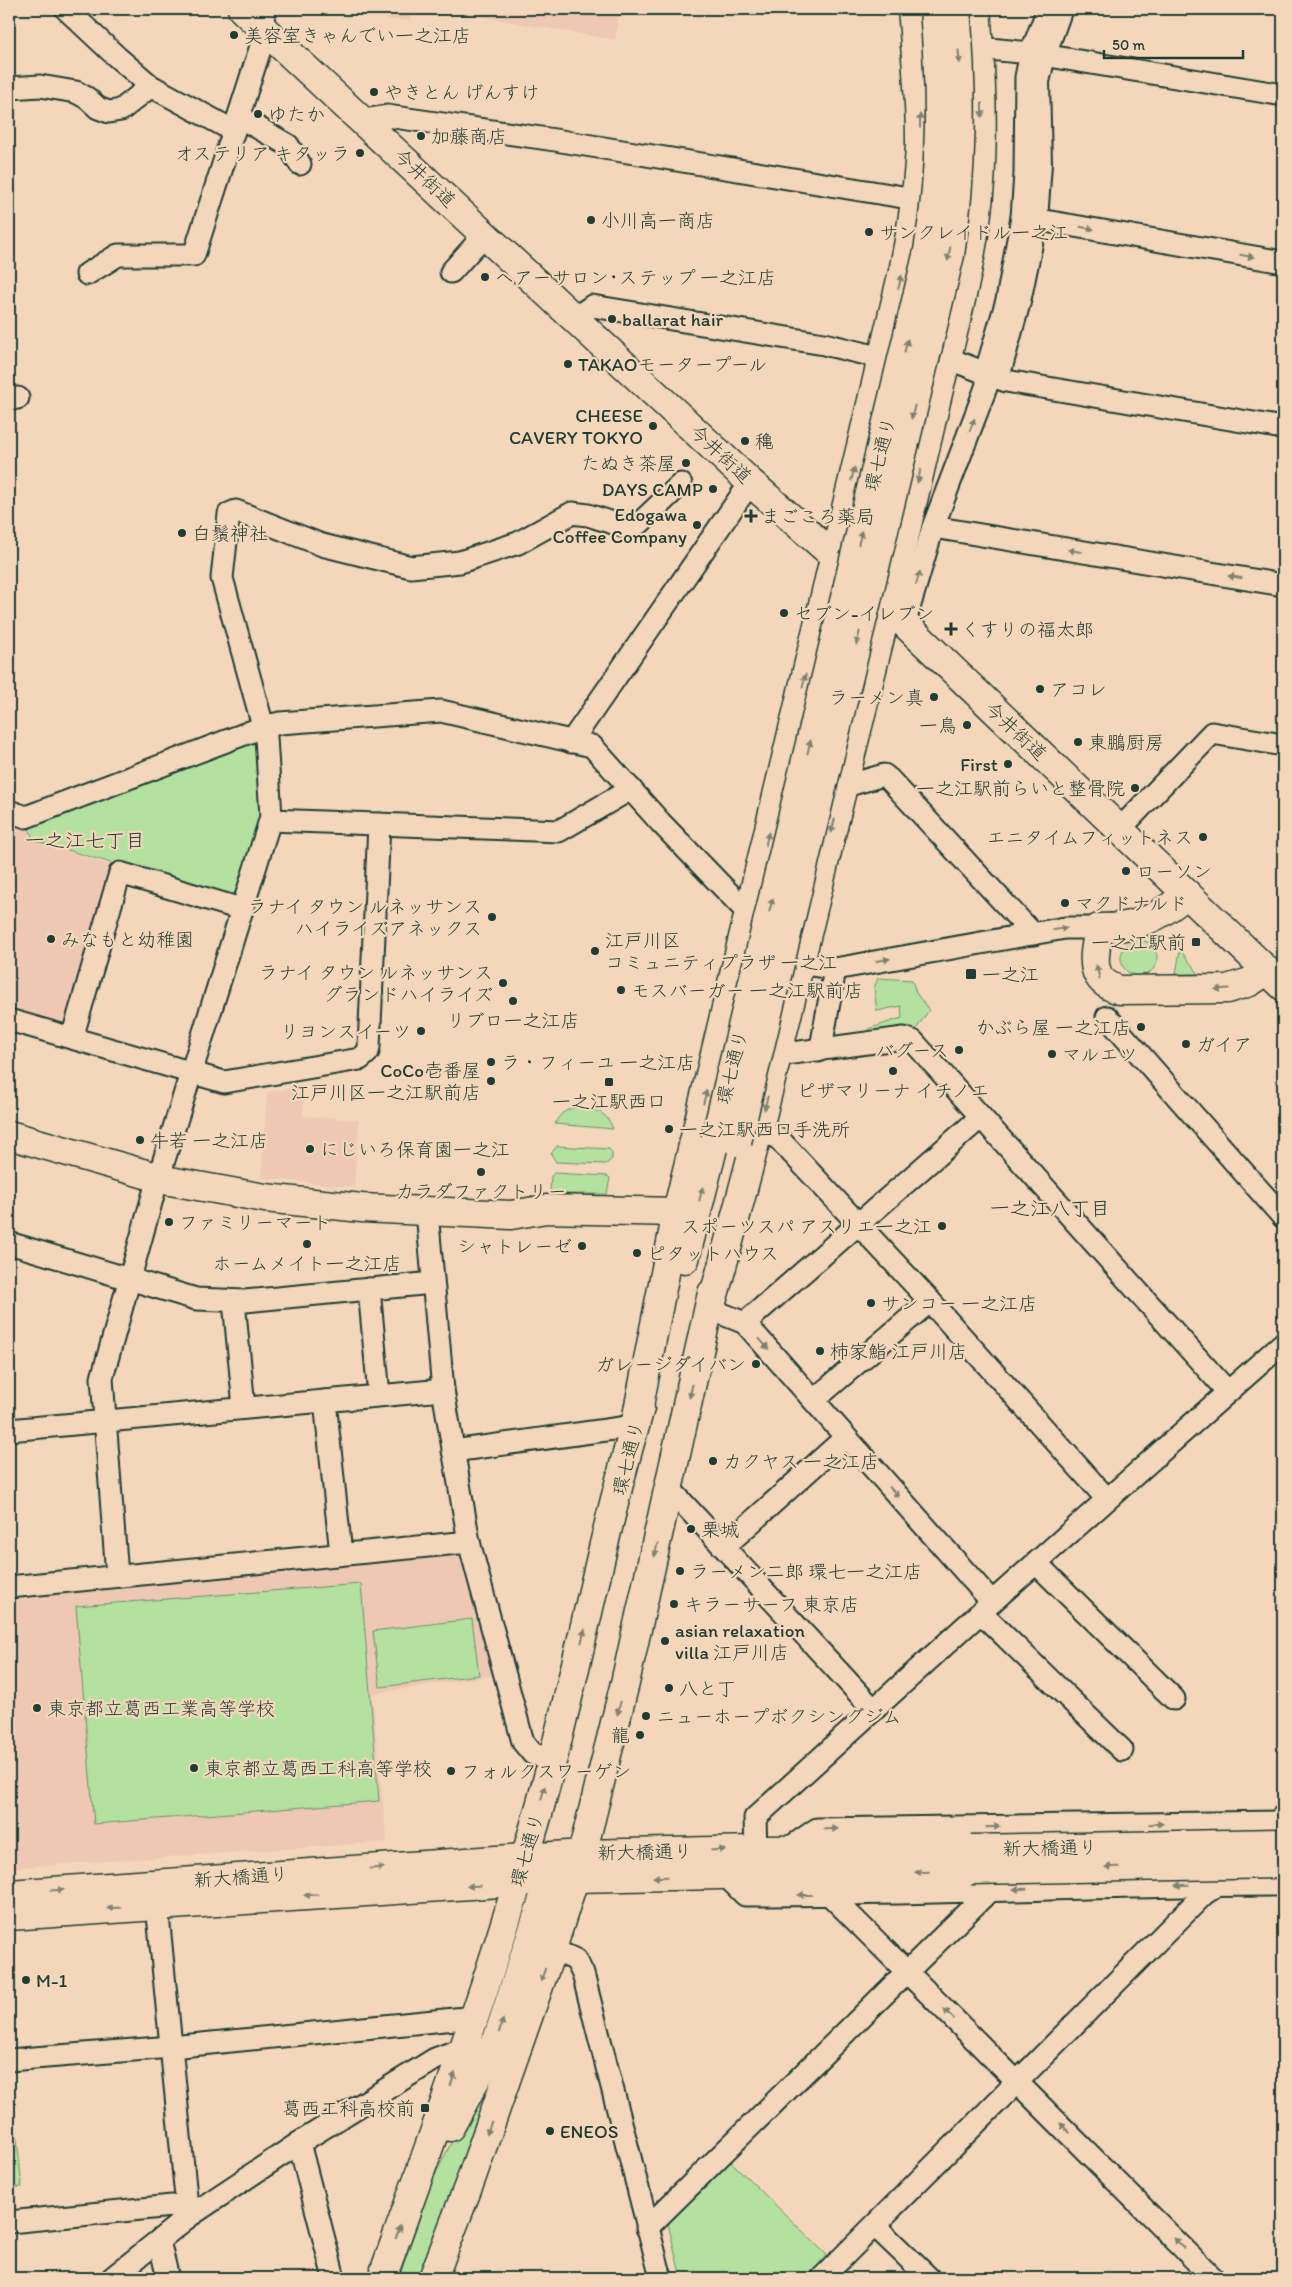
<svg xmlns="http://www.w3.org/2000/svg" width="1292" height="2287" viewBox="0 0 1292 2287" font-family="Itim,'Klee One',sans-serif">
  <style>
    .built { fill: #eec8b2 }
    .green { fill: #b4e1a0; stroke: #6a8f6a }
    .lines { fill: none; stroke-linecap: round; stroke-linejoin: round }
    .pedestrian-casing { stroke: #1f3d34; stroke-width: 20 }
    .minor-casing { stroke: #1f3d34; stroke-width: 25 }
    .tertiary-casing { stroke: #1f3d34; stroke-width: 31 }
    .primary-casing { stroke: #1f3d34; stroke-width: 31 }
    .pedestrian { stroke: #f4d7ba; stroke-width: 16 }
    .minor { stroke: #f4d7ba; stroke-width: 21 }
    .tertiary { stroke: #f4d7ba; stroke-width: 28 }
    .primary { stroke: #f4d7ba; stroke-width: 28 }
    .primary-bridge-casing { stroke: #1f3d34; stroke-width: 31; stroke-linecap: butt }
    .primary-bridge { stroke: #f4d7ba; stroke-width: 28 }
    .oneway { fill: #7f8270 }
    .poi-dot { fill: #1f3d34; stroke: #f4d7ba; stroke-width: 2 }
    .labels { text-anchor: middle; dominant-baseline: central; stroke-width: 4.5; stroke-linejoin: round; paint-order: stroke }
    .poi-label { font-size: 19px; fill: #1f3d34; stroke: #f4d7ba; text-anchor: start }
    .street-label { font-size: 19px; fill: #1f3d34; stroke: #f4d7ba }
    .neighbourhood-label { font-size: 20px; fill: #1f3d34; stroke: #f4d7ba }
  </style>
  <rect width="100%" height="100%" fill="#f4d7ba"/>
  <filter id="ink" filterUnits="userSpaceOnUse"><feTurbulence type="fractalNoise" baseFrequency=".02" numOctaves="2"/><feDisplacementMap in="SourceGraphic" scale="10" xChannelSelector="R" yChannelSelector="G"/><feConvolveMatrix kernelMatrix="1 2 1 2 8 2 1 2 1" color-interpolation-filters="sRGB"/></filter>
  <g filter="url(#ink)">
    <g class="built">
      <polygon points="366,9 412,9 410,21 385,19 371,14"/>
      <polygon points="437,9 620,9 615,40"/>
      <polygon points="9,820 26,826 32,841 113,866 68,1025 64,1027 9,1012"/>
      <polygon points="304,1086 303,1116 359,1120 354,1187 261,1178 267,1092"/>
      <polygon points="456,1550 464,1557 496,1675 372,1694 387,1842 9,1868 9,1595"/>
    </g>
    <g class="green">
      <polygon points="253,738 259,742 263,816 240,889 227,897 33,840 28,825"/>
      <circle cx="1139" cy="958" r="18"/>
      <polygon points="1180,950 1199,974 1176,974"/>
      <polygon points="878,978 912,980 916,993 929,1010 915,1031 869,1041 868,1029 902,1018 901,1006 877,1011 874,988"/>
      <path d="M576 1107C594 1109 606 1110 613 1129L555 1124C559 1114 565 1110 576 1107Z"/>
      <polygon points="557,1146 609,1149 612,1153 612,1159 606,1164 556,1162 551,1154"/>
      <polygon points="554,1173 607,1176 610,1178 607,1194 553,1194 550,1191 551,1176"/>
      <polygon points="361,1584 379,1801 94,1824 76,1606"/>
      <polygon points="472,1619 479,1675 380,1687 373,1631"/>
      <polygon points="549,1924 423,2278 399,2278 431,2183 497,2052"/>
      <polygon points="16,2129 22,2187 9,2188 9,2130"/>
      <polygon points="725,2156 829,2257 807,2278 681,2278 666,2215"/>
    </g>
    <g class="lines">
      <defs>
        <polyline id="pedestrian" points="1001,378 1022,302 1039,220 1043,164 1041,82 1047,56 1064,9"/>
        <g id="minor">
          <polyline points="66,9 117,57 151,86 234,131"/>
          <polyline points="979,48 1031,53 1283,95"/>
          <polyline points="9,88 40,86 76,92 87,98 98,108 109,112 121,110 151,86"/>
          <polyline points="239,117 288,145 300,164"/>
          <polyline points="364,120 387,116 555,140 915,199"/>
          <polyline points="1022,217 1283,262"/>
          <polyline points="451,272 485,234"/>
          <polyline points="87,274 118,255 194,255 262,43 264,9"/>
          <polyline points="575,318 592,306 824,344 882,358"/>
          <polyline points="947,358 1006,381 1283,428"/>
          <polyline points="9,399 18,398"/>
          <polyline points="933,527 1283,585"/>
          <polyline points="904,625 933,527 987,385 986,371 1007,300 1022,217 1025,174 1026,77 1031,53 1048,9"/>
          <polyline points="571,742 741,496 752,484"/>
          <polyline points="842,787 884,775 889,779 1033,934"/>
          <polyline points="9,811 26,817 263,727 280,723 441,711 592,746 661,823 749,914"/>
          <polyline points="270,820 559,831 631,789"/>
          <polyline points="1120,829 1212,733 1283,745"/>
          <polyline points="800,963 835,969 1065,928 1099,928"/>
          <polyline points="1107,1017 1283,1217"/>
          <polyline points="9,1020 224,1082 360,1059 368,1052 369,1047 379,824"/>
          <polyline points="72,1038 120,873 241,909"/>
          <polyline points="818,1051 822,1042 835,969"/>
          <polyline points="778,1055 904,1038 913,1041 1228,1392"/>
          <polyline points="759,1131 778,1138 930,1301 1107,1499"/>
          <polyline points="427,1212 443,1390 469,1542 523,1742 533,1754 552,1759"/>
          <polyline points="9,1243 196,1299 245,1301 433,1283"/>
          <polyline points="369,1289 379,1395"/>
          <polyline points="234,1301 244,1408"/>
          <polyline points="710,1309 745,1323 992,1602"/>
          <polyline points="745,1323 981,1117"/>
          <polyline points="814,1400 930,1301"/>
          <polyline points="325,1401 341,1554"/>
          <polyline points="9,1430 443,1390"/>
          <polyline points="453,1451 635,1426"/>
          <polyline points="670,1489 874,1710"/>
          <polyline points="725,1546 845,1438"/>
          <polyline points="1036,1563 1174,1699"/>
          <polyline points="117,1576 102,1378 154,1192 271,817 266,737 222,578 229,514 236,511 322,545 411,567 460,562 518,543 572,513 588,515 629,528 641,522 681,484"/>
          <polyline points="9,1587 469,1542"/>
          <polyline points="981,1613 1122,1750"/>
          <polyline points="788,1849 817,1829 1283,1822"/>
          <polyline points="756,1850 755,1818 992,1602 1283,1343"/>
          <path d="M726 1876 745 1895C925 1895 1104 1885 1283 1885"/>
          <polyline points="830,1895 1213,2278"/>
          <polyline points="157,1905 188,2217"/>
          <polyline points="552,1949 576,1960 583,1974 661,2278"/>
          <polyline points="9,2060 171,2047 475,2017"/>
          <polyline points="299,2143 334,2278"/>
          <polyline points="9,2222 172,2206 188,2217"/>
          <polyline points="875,2226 929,2278"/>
          <polyline points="647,2228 990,1890"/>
          <polyline points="159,2241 168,2278"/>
          <polyline points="112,2278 188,2217 299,2143 435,2059 464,2048"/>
          <polyline points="822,2278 1204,1894 1218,1885 1283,1816"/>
        </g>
        <g id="tertiary">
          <polyline points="242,9 751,483 833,555 1283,986"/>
          <path d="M1187 894C1156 919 1139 928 1099 928 1094 956 1087 981 1120 990L1227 989 1250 982 1266 971"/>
          <polyline points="9,1135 170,1181 265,1198 362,1208 511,1215 546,1209 677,1212"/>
        </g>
        <g id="primary">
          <polyline points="685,1259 715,1140"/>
          <path d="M710 1309C766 1114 810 916 860 718 887 610 913 502 938 393 955 324 975 254 980 183 984 125 981 67 976 9"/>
          <path d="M635 1426 677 1212 904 267C912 226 919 184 920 142 920 98 916 53 912 9"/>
          <polyline points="9,1894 582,1854 756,1850 971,1849"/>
          <polyline points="9,1916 575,1878 971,1870"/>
          <polyline points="450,2127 497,2040 549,1881 557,1867"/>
          <path d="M382 2278C436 2128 491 1978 535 1824 575 1687 599 1545 640 1408"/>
          <polyline points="433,2278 470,2182 552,1949 582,1854 625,1683 712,1293"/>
        </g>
      </defs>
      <use href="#pedestrian" class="pedestrian-casing"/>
      <use href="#minor" class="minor-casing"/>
      <use href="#tertiary" class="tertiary-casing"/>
      <use href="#primary" class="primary-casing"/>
      <use href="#pedestrian" class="pedestrian"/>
      <use href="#minor" class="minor"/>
      <use href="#tertiary" class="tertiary"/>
      <use href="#primary" class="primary"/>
      <defs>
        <g id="primary-bridge">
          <path d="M715 1140 928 251C942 170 941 91 934 9"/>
          <path d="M737 1142 950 255C963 170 963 94 956 9"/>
          <polyline points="971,1849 1283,1843"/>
          <polyline points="971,1870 1283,1864"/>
        </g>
      </defs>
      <use href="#primary-bridge" class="primary-bridge-casing"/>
      <use href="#primary-bridge" class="primary-bridge"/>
    </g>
    <defs><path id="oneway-solid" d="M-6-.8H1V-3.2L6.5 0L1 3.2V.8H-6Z" transform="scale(1.25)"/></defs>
    <g class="oneway">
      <use href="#oneway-solid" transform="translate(959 57) rotate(86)"/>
      <use href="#oneway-solid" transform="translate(982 110) rotate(90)"/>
      <use href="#oneway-solid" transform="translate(920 121) rotate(-90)"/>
      <use href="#oneway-solid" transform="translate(1087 228) rotate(10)"/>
      <use href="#oneway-solid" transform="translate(949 254) rotate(100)"/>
      <use href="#oneway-solid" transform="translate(1247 256) rotate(10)"/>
      <use href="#oneway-solid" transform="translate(900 282) rotate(-76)"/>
      <use href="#oneway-solid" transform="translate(906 346) rotate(-76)"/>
      <use href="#oneway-solid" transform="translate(913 412) rotate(104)"/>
      <use href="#oneway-solid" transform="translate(972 425) rotate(-69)"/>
      <use href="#oneway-solid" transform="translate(853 474) rotate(-76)"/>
      <use href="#oneway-solid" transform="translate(919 476) rotate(103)"/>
      <use href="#oneway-solid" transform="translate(860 538) rotate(-76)"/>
      <use href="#oneway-solid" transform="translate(1075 551) rotate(-171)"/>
      <use href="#oneway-solid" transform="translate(1235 577) rotate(-171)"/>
      <use href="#oneway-solid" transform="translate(918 578) rotate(-74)"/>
      <use href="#oneway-solid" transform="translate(858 638) rotate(104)"/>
      <use href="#oneway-solid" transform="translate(804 681) rotate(-77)"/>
      <use href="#oneway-solid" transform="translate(809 747) rotate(-76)"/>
      <use href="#oneway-solid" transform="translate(833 826) rotate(104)"/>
      <use href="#oneway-solid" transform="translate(767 839) rotate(-77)"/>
      <use href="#oneway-solid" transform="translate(771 905) rotate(-76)"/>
      <use href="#oneway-solid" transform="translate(1060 929) rotate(-9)"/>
      <use href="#oneway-solid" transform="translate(883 960) rotate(-10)"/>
      <use href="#oneway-solid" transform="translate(1098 972) rotate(-104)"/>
      <use href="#oneway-solid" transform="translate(1222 989) rotate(176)"/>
      <use href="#oneway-solid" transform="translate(705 1097) rotate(-76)"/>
      <use href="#oneway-solid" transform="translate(766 1103) rotate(104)"/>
      <use href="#oneway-solid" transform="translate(701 1194) rotate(-76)"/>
      <use href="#oneway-solid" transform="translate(764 1344) rotate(49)"/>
      <use href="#oneway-solid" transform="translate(691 1391) rotate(103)"/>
      <use href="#oneway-solid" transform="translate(894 1492) rotate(48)"/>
      <use href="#oneway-solid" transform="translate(656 1550) rotate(103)"/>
      <use href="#oneway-solid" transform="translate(583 1636) rotate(-76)"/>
      <use href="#oneway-solid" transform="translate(619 1708) rotate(104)"/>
      <use href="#oneway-solid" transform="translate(543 1793) rotate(-75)"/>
      <use href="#oneway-solid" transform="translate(1156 1824) rotate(-1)"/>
      <use href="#oneway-solid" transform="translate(993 1827) rotate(-1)"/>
      <use href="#oneway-solid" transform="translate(831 1829) rotate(-1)"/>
      <use href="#oneway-solid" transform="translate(718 1850) rotate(-1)"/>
      <use href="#oneway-solid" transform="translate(1112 1867) rotate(179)"/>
      <use href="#oneway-solid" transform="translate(377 1868) rotate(-4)"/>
      <use href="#oneway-solid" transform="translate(922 1872) rotate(179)"/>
      <use href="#oneway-solid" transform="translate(660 1877) rotate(179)"/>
      <use href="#oneway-solid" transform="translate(1182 1885) rotate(179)"/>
      <use href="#oneway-solid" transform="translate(474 1886) rotate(176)"/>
      <use href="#oneway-solid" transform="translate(1020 1889) rotate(179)"/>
      <use href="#oneway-solid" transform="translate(57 1890) rotate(-4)"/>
      <use href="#oneway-solid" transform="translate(311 1895) rotate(176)"/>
      <use href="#oneway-solid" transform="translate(805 1895) rotate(-180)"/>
      <use href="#oneway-solid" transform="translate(114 1908) rotate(176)"/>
      <use href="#oneway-solid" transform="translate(543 1975) rotate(109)"/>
      <use href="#oneway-solid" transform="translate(949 2014) rotate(-136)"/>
      <use href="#oneway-solid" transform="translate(501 2026) rotate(-72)"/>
      <use href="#oneway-solid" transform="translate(453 2079) rotate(-70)"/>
      <use href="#oneway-solid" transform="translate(489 2128) rotate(109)"/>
      <use href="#oneway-solid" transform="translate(1065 2128) rotate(-135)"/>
      <use href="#oneway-solid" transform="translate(398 2232) rotate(-70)"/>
      <use href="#oneway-solid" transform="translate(1179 2243) rotate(-134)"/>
    </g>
  </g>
  <g class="poi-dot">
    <circle cx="234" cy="35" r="5"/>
    <circle cx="374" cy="92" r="5"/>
    <circle cx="258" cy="114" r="5"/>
    <circle cx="421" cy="136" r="5"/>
    <circle cx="360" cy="153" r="5"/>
    <circle cx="591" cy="220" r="5"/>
    <circle cx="869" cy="232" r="5"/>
    <circle cx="485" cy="277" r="5"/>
    <circle cx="612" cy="319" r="5"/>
    <circle cx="568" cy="364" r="5"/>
    <circle cx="653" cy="426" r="5"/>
    <circle cx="745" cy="441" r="5"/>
    <circle cx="686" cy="463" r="5"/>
    <circle cx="713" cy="489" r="5"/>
    <path d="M748.5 508.5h5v5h5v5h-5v5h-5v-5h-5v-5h5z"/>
    <circle cx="697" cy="525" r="5"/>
    <circle cx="182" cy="533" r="5"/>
    <circle cx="784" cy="613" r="5"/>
    <path d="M948.5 621.5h5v5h5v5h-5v5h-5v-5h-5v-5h5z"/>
    <circle cx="1040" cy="689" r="5"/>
    <circle cx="934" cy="697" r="5"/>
    <circle cx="967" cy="725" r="5"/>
    <circle cx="1078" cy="742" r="5"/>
    <circle cx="1008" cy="764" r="5"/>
    <circle cx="1135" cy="788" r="5"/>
    <circle cx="1203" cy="837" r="5"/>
    <circle cx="1126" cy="871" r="5"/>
    <circle cx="1065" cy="903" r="5"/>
    <circle cx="492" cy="917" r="5"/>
    <circle cx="51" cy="939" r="5"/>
    <rect x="1191" y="937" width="10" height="10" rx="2.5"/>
    <circle cx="595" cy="951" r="5"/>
    <rect x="965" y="968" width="12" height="12" rx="2.5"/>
    <circle cx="503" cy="983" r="5"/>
    <circle cx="621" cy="990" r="5"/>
    <circle cx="513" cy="1001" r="5"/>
    <circle cx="1141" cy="1027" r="5"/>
    <circle cx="421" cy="1031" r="5"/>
    <circle cx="1186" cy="1044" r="5"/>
    <circle cx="959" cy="1050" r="5"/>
    <circle cx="1052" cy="1054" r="5"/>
    <circle cx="491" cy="1062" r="5"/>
    <circle cx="893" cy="1071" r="5"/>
    <circle cx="491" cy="1081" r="5"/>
    <rect x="604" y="1077" width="10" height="10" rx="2.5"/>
    <circle cx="669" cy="1129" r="5"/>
    <circle cx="140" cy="1140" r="5"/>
    <circle cx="310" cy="1149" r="5"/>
    <circle cx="481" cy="1172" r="5"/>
    <circle cx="169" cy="1222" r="5"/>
    <circle cx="942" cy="1226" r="5"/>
    <circle cx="307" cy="1244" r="5"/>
    <circle cx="582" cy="1246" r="5"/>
    <circle cx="637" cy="1253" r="5"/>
    <circle cx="871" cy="1303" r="5"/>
    <circle cx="820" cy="1351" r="5"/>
    <circle cx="756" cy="1364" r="5"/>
    <circle cx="713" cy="1461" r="5"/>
    <circle cx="691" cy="1529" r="5"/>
    <circle cx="680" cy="1571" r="5"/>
    <circle cx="674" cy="1604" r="5"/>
    <circle cx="665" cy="1641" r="5"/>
    <circle cx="669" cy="1688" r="5"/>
    <circle cx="37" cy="1708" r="5"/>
    <circle cx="646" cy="1716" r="5"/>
    <circle cx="640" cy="1735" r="5"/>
    <circle cx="194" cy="1768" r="5"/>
    <circle cx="451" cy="1771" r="5"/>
    <circle cx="26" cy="1980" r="5"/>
    <rect x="420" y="2103" width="10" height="10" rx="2.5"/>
    <circle cx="550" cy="2131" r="5"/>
  </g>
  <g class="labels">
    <g class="poi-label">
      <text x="244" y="35">美容室きゃんでい一之江店</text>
      <text x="384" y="92">やきとん げんすけ</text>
      <text x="268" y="114">ゆたか</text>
      <text x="431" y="136">加藤商店</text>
      <text x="350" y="153" text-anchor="end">オステリア キタッラ</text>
      <text x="601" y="220">小川高一商店</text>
      <text x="879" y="232">サンクレイドル一之江</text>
      <text x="495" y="277">ヘアーサロン･ステップ 一之江店</text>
      <text x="622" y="319">ballarat hair</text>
      <text x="578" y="364">TAKAOモータープール</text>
      <text x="643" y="415" text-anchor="end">CHEESE<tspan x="643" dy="22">CAVERY TOKYO</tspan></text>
      <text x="755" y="441">穐</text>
      <text x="676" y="463" text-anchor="end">たぬき茶屋</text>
      <text x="703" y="489" text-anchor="end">DAYS CAMP</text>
      <text x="687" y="514" text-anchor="end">Edogawa<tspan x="687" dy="22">Coffee Company</tspan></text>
      <text x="761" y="516">まごころ薬局</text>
      <text x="192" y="533">白鬚神社</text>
      <text x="794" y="613">セブン-イレブン</text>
      <text x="961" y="629">くすりの福太郎</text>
      <text x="1050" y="689">アコレ</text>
      <text x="924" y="697" text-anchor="end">ラーメン真</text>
      <text x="957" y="725" text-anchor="end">一鳥</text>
      <text x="1088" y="742">東鵬厨房</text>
      <text x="998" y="764" text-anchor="end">First</text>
      <text x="1125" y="788" text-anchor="end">一之江駅前らいと整骨院</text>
      <text x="1193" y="837" text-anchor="end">エニタイムフィットネス</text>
      <text x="1136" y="871">ローソン</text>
      <text x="1075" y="903">マクドナルド</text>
      <text x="482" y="906" text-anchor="end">ラナイ タウン ルネッサンス<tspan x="482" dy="22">ハイライズアネックス</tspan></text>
      <text x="61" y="939">みなもと幼稚園</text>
      <text x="605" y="940">江戸川区<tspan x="605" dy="22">コミュニティプラザ 一之江</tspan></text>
      <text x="1186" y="942" text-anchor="end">一之江駅前</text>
      <text x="493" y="972" text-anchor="end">ラナイ タウン ルネッサンス<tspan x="493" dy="22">グランドハイライズ</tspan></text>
      <text x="982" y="974">一之江</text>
      <text x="631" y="990">モスバーガー 一之江駅前店</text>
      <text x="513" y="1020" text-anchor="middle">リブロ一之江店</text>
      <text x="1131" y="1027" text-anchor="end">かぶら屋 一之江店</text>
      <text x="411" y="1031" text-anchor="end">リヨンスイーツ</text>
      <text x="1196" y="1044">ガイア</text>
      <text x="949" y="1050" text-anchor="end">バグース</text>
      <text x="1062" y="1054">マルエツ</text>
      <text x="501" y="1062">ラ・フィーユ 一之江店</text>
      <text x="481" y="1070" text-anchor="end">CoCo壱番屋<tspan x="481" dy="22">江戸川区一之江駅前店</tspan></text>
      <text x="893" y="1090" text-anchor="middle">ピザマリーナ イチノエ</text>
      <text x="609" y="1101" text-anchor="middle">一之江駅西口</text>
      <text x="679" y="1129">一之江駅西口手洗所</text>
      <text x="150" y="1140">牛若 一之江店</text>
      <text x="320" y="1149">にじいろ保育園一之江</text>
      <text x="481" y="1191" text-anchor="middle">カラダファクトリー</text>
      <text x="179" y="1222">ファミリーマート</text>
      <text x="932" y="1226" text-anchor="end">スポーツスパ アスリエ一之江</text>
      <text x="572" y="1246" text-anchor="end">シャトレーゼ</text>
      <text x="647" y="1253">ピタットハウス</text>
      <text x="307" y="1263" text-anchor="middle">ホームメイト一之江店</text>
      <text x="881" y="1303">サンコー 一之江店</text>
      <text x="830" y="1351">柿家鮨 江戸川店</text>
      <text x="746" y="1364" text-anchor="end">ガレージダイバン</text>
      <text x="723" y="1461">カクヤス 一之江店</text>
      <text x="701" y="1529">栗城</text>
      <text x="690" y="1571">ラーメン二郎 環七一之江店</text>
      <text x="684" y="1604">キラーサーフ 東京店</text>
      <text x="675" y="1630">asian relaxation<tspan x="675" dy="22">villa 江戸川店</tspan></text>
      <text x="679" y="1688">八と丁</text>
      <text x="47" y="1708">東京都立葛西工業高等学校</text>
      <text x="656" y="1716">ニューホープボクシングジム</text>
      <text x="630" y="1735" text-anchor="end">龍</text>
      <text x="204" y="1768">東京都立葛西工科高等学校</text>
      <text x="461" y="1771">フォルクスワーゲン</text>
      <text x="36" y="1980">M-1</text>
      <text x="415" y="2108" text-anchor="end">葛西工科高校前</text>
      <text x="560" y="2131">ENEOS</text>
    </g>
    <g class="street-label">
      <text transform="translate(425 178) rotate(43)">今井街道</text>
      <text transform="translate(721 454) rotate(43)">今井街道</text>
      <text transform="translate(880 454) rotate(-76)">環七通り</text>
      <text transform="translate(1016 731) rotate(43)">今井街道</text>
      <text transform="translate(732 1067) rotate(-76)">環七通り</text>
      <text transform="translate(628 1458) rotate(-76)">環七通り</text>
      <text transform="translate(1050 1848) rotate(-1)">新大橋通り</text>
      <text transform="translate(527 1850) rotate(-74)">環七通り</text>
      <text transform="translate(645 1852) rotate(-1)">新大橋通り</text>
      <text transform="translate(241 1877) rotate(-4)">新大橋通り</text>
    </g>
    <g class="neighbourhood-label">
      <text x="85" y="840">一之江七丁目</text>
      <text x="1050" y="1208">一之江八丁目</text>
    </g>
  </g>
  <rect width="1292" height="2287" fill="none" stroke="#f4d7ba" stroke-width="30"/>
  <rect x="15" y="15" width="1262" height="2257" fill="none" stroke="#1f3d34" stroke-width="2" filter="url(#ink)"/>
  <path d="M1104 50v8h139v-8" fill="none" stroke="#1f3d34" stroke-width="2.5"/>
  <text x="1112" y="50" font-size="15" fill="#1f3d34" stroke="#f4d7ba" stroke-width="4" paint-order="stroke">50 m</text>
</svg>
